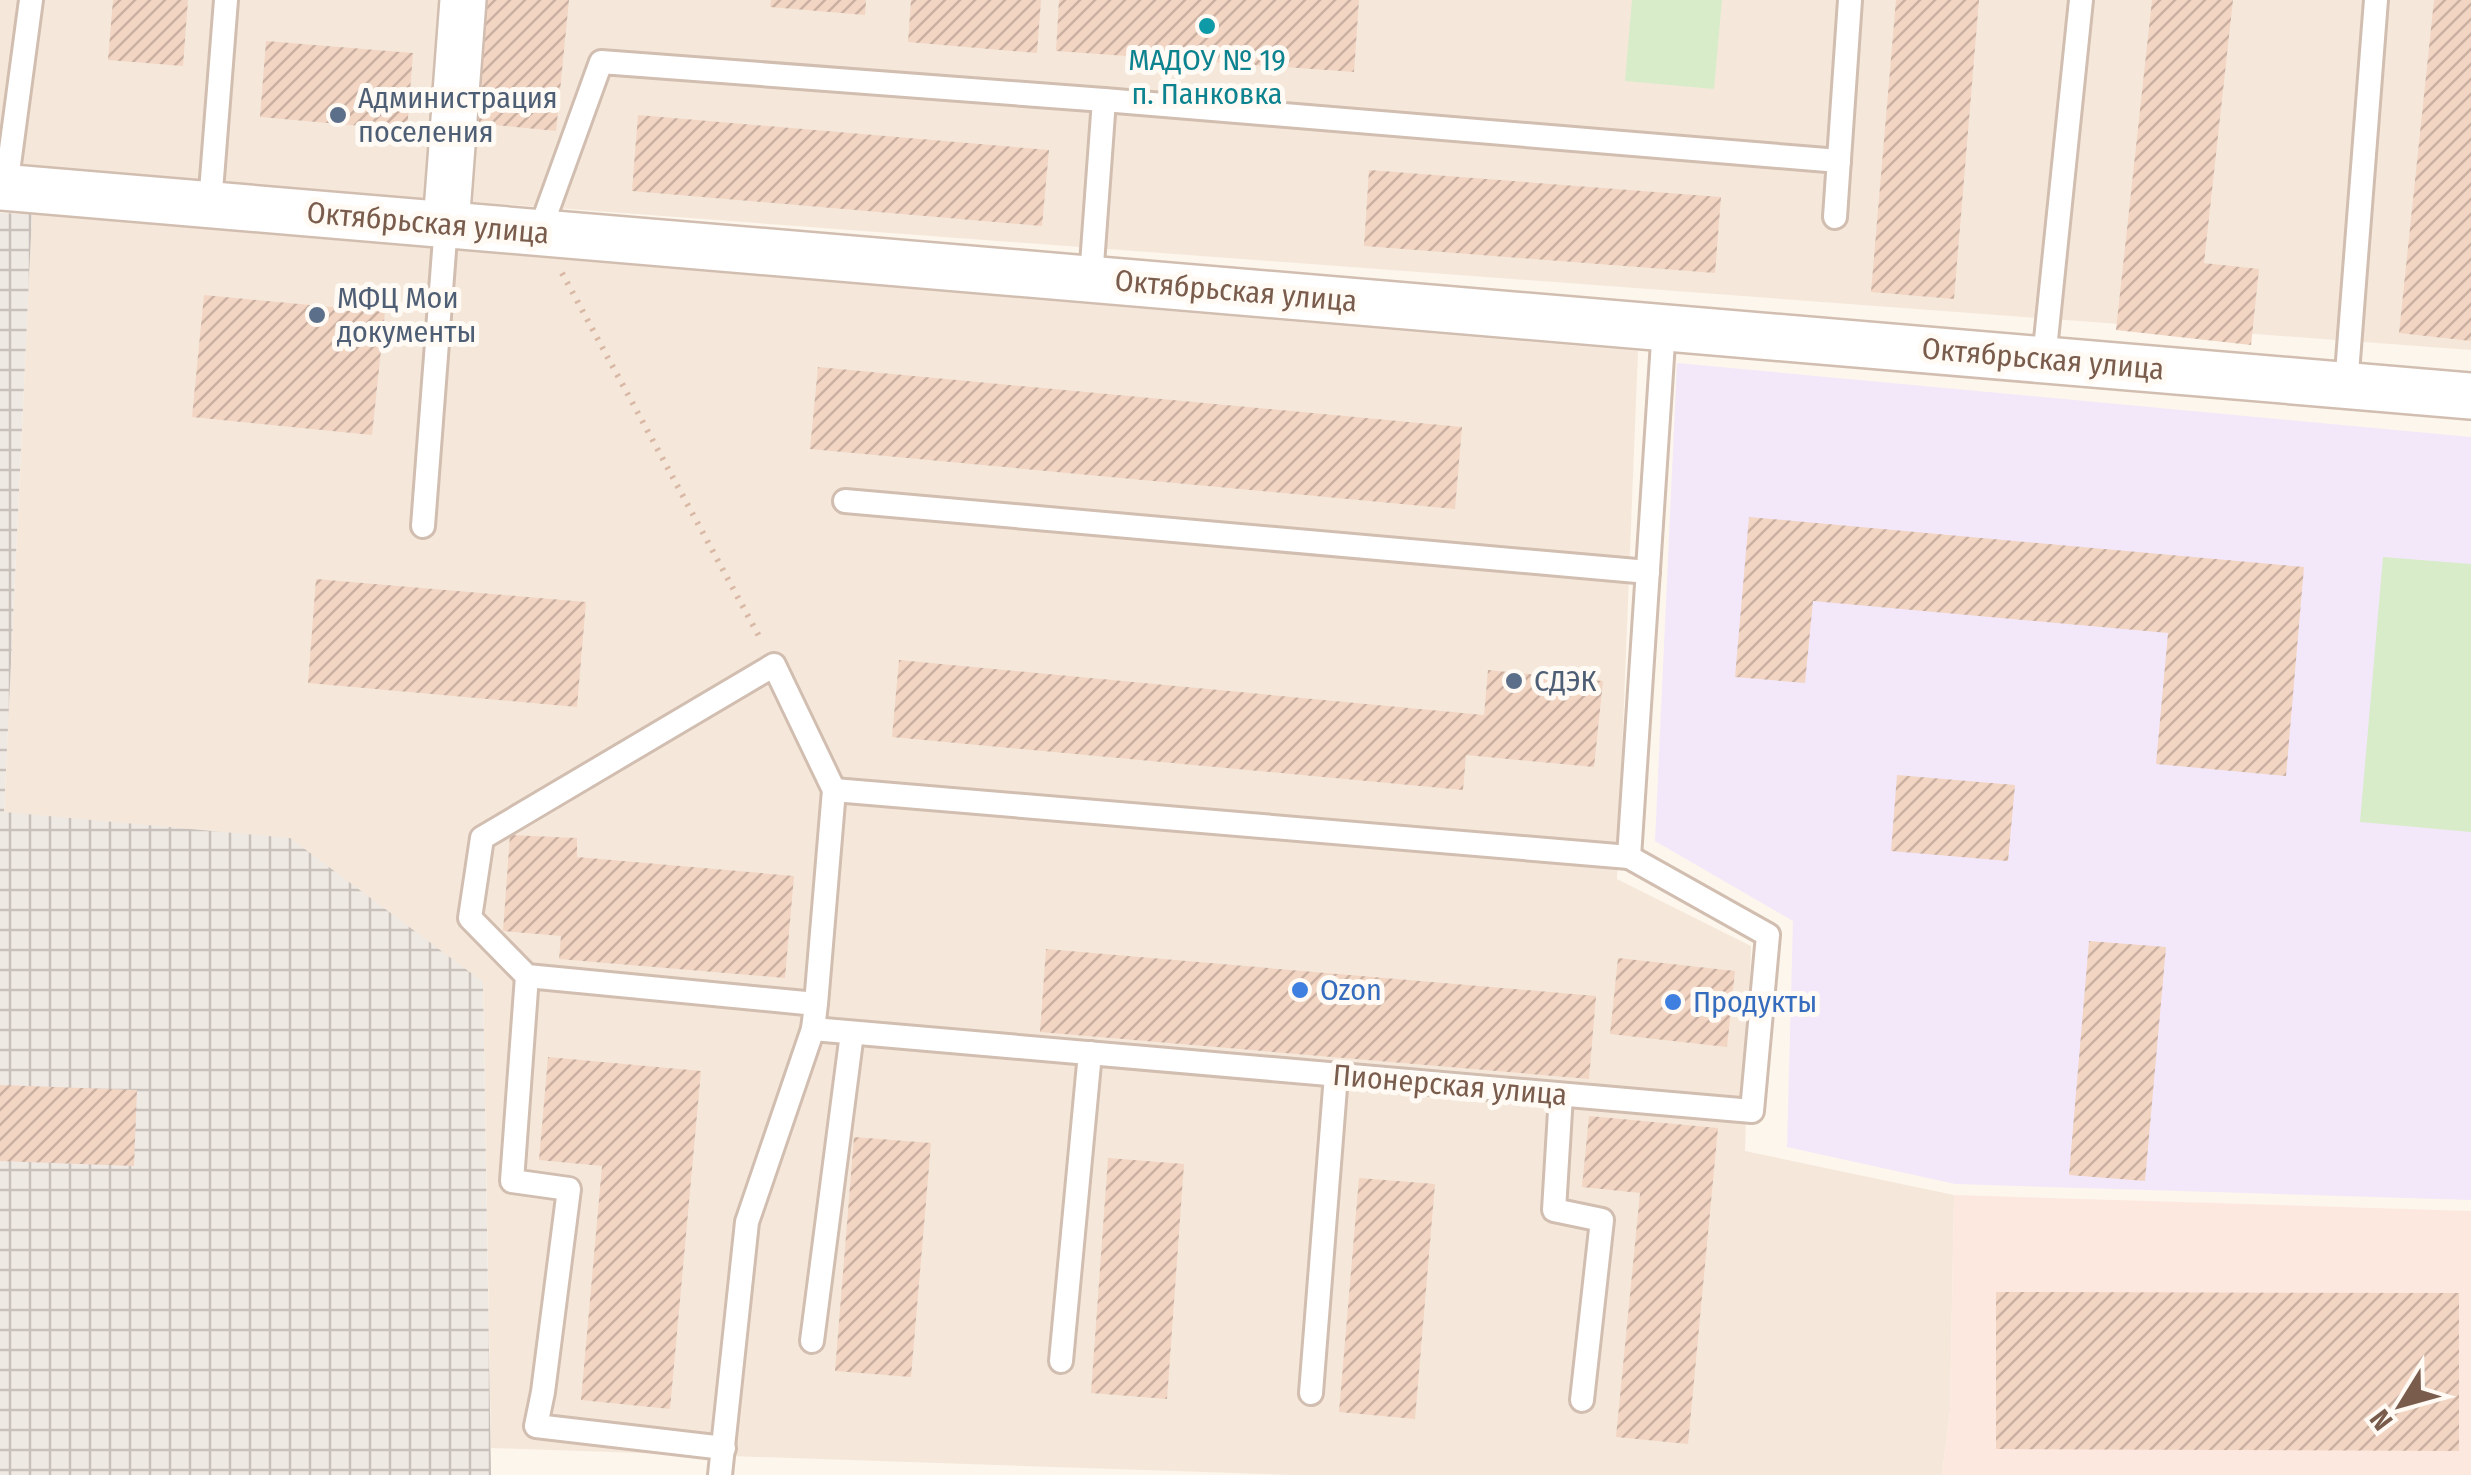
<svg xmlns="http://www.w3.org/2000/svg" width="2471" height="1475" viewBox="0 0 2471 1475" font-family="'Fira Sans Condensed',sans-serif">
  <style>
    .residential { fill: #f5e8da }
    .commercial { fill: #fde8e0 }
    .industrial { fill: url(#industrial-grid) }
    .education { fill: #f3e8fa }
    .garden { fill: #d8ecc9 }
    .building { fill: url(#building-hatch) }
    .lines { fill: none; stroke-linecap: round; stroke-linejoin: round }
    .service-casing { stroke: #d1beb0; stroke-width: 28 }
    .minor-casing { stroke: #d1beb0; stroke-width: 50 }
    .path { stroke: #d9b8a5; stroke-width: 6; stroke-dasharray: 2.5 8; stroke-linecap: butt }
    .service { stroke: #fff; stroke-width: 22 }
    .minor { stroke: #fff; stroke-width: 45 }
    .culture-dot { fill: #0f9aa8; stroke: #fffaf3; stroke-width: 4 }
    .service-dot { fill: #5c6f8a; stroke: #fffaf3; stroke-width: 4 }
    .shop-dot { fill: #3f7fe0; stroke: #fffaf3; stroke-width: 4 }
    .labels { text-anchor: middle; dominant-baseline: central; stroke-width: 10; stroke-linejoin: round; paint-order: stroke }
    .culture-label { font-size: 30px; fill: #0d838f; stroke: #fffaf3 }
    .service-label { font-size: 30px; fill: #4e5e75; stroke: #fffaf3; text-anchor: start }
    .street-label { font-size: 30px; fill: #7a5c4d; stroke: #fffaf3 }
    .shop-label { font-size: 30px; fill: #366cbe; stroke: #fffaf3; text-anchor: start }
  </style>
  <defs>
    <pattern id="industrial-grid" width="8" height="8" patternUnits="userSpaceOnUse" patternTransform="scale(2.5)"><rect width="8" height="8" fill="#efe9e4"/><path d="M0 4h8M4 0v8" fill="none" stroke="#c7c0bb"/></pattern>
    <pattern id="building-hatch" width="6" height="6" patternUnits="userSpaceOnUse" patternTransform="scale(2.5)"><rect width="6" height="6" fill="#f3d5c3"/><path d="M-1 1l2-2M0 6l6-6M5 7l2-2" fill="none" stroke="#cab0a1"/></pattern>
  </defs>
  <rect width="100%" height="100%" fill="#fdf6ec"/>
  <g class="residential">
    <polygon points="0,0 2471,0 2471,350 0,167"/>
    <polygon points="32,214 1638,351 1617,879 1751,946 1745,1151 1954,1195 1950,1411 1942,1475 1293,1475 491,1448 483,982 4,812"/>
  </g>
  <polygon class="commercial" points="1954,1195 2471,1211 2471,1475 1942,1475 1950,1411"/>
  <polygon class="industrial" points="0,213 32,214 4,812 290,838 483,982 491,1475 0,1475"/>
  <polygon class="education" points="1677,363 2471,437 2471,1200 1955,1184 1787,1147 1793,921 1655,841"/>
  <g class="garden">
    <polygon points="1632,0 1722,0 1714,89 1625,81"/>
    <polygon points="2383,557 2471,564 2471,832 2360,822"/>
  </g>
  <g class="building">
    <polygon points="113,0 188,0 183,66 108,60"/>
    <polygon points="486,0 569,0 556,131 474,123"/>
    <polygon points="771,0 866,0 865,15 770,7"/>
    <polygon points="911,0 1041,0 1037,53 908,42"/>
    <polygon points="1059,0 1359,0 1354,72 1056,51"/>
    <polygon points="1896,0 1979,0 1954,299 1871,292"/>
    <polygon points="2152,0 2233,0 2204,263 2259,269 2251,345 2116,330"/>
    <polygon points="2434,0 2471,0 2471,341 2399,333"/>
    <polygon points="266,41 413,53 407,130 260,117"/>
    <polygon points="638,115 1049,150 1042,226 632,191"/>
    <polygon points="1369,170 1721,197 1715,273 1364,246"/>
    <polygon points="204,295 385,312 372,435 192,417"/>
    <polygon points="818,367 1462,427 1455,509 810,449"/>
    <polygon points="1749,517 2304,567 2286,776 2156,764 2168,633 1813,601 1805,683 1735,677"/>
    <polygon points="316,579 586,602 577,707 308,683"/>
    <polygon points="899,660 1484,715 1488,670 1603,681 1594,767 1466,755 1463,790 892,737"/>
    <polygon points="1897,775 2015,785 2008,861 1891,851"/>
    <polygon points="510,835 577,838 577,857 794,876 785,978 559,959 561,936 503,931"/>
    <polygon points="2089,941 2166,947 2145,1181 2069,1175"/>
    <polygon points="1046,949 1596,996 1589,1079 1040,1032"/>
    <polygon points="1618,958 1735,971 1727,1047 1610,1034"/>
    <polygon points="548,1057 701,1071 670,1409 581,1400 602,1166 539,1160"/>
    <polygon points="0,1085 137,1090 134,1166 0,1161"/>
    <polygon points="1589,1116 1718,1128 1688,1444 1616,1437 1640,1193 1582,1187"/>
    <polygon points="854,1137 931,1143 911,1377 835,1371"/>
    <polygon points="1108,1158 1184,1164 1167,1399 1091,1393"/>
    <polygon points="1359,1178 1435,1184 1415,1419 1339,1412"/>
    <polygon points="1996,1292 2459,1293 2459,1451 1996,1449"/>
  </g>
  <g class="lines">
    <defs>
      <g id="service">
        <polyline points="6,187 31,0"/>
        <polyline points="210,204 226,0"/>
        <polyline points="1835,217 1850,0"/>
        <polyline points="539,233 601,62 1104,100"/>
        <polyline points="1091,278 1104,100 1839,161"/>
        <polyline points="2044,359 2081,0"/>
        <polyline points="2346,386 2376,0"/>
        <polyline points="845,501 1648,572"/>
        <polyline points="423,526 446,225"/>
        <polyline points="834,790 1629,857 1664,327"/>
        <polyline points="527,976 512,1181 569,1189 543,1392 536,1426 724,1448"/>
        <polyline points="813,1029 1752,1111 1768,935 1629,857"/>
        <polyline points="1561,1095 1554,1210 1602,1220 1582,1400"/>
        <polyline points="812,1341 852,1033"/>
        <polyline points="1061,1361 1090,1053"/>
        <polyline points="1311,1393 1336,1075"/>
        <polyline points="720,1475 747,1222 813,1029 816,1004 834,790 774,665 482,838 470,918 527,976 816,1004"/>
      </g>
      <g id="minor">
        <polyline points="0,187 2471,396"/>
        <polyline points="446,225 463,0"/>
      </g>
    </defs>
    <use href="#service" class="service-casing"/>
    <use href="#minor" class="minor-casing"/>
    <polyline class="path" points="562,273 761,640"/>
    <use href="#service" class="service"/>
    <use href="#minor" class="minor"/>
  </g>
  <circle class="culture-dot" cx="1207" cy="26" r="10"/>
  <g class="service-dot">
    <circle cx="338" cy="115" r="10"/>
    <circle cx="317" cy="315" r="10"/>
    <circle cx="1514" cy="681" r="10"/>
  </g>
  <g class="shop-dot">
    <circle cx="1300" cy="990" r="10"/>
    <circle cx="1673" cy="1002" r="10"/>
  </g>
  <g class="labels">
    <g class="culture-label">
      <text x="1207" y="60">МАДОУ № 19<tspan x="1207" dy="34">п. Панковка</tspan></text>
    </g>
    <g class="service-label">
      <text x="358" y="98">Администрация<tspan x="358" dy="34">поселения</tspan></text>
      <text x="337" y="298">МФЦ Мои<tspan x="337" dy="34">документы</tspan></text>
      <text x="1534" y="681">СДЭК</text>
    </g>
    <g class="street-label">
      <text transform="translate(428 223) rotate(5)">Октябрьская улица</text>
      <text transform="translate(1236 291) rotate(5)">Октябрьская улица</text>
      <text transform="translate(2043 359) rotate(5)">Октябрьская улица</text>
      <text transform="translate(1450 1085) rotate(5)">Пионерская улица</text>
    </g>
    <g class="shop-label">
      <text x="1320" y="990">Ozon</text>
      <text x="1693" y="1002">Продукты</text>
    </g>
  </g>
  <g transform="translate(2401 1405) rotate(233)" stroke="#fffaf3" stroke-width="8" paint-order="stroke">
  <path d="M0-8L18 38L0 25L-18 38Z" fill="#7a5c4d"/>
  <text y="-15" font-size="28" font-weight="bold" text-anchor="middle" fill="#7a5c4d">N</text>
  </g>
</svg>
